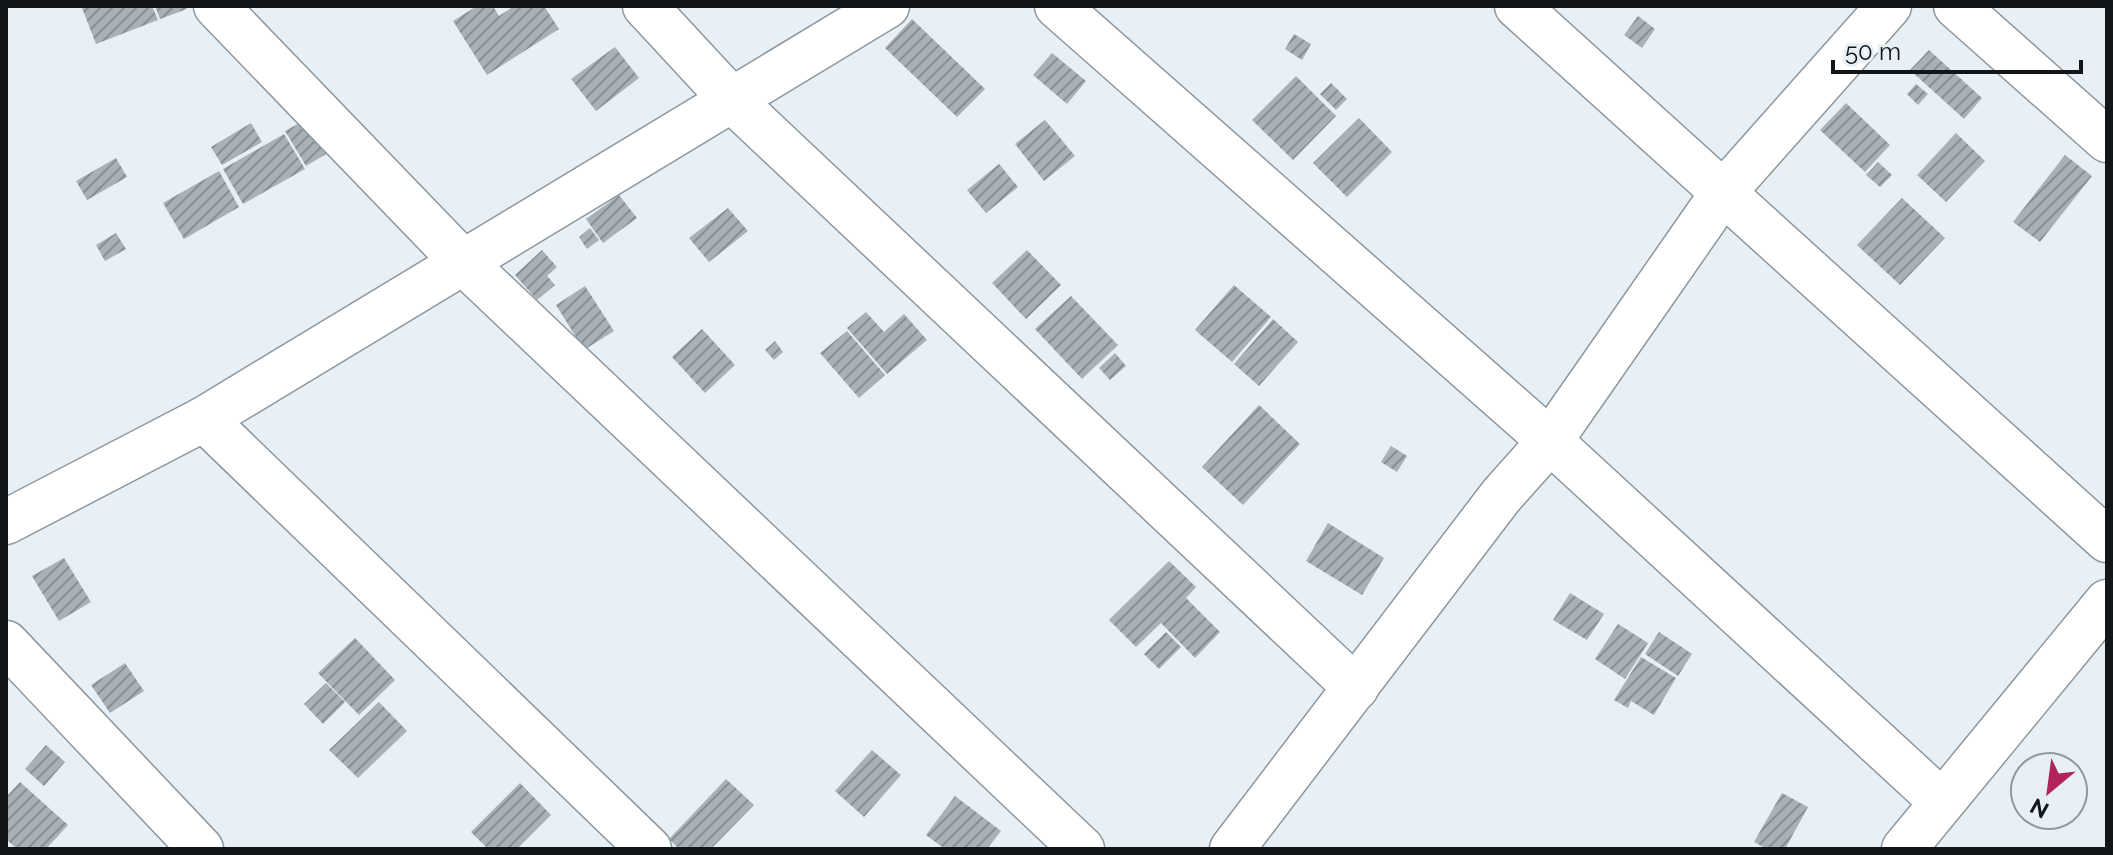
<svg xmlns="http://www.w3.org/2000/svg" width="2113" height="855" viewBox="0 0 2113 855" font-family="Raleway,sans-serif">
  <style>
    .building { fill: url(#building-hatch) }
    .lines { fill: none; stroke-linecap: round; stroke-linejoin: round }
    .minor-casing { stroke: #8f979d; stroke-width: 47 }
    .minor { stroke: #fff; stroke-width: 44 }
  </style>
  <defs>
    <pattern id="building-hatch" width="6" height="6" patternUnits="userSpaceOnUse" patternTransform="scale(2)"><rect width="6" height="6" fill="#a8b1b7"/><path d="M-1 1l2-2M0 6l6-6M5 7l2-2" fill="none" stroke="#888f94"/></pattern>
  </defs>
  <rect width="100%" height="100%" fill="#e7f0f6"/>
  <g class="building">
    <polygon points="87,6 152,6 158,20 96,44 82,8"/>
    <polygon points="155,6 184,6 187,9 160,19"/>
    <polygon points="477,6 493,6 499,16 514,6 544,6 559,29 487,75 453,21"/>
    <polygon points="1638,16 1655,29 1642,48 1624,35"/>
    <polygon points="912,19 985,89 957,117 885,48"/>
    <polygon points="1294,34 1311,44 1302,60 1285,49"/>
    <polygon points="615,47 639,78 596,111 571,79"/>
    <polygon points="1929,50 1982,98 1964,119 1910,70"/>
    <polygon points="1052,53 1086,81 1067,104 1033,75"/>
    <polygon points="1296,76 1336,116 1293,160 1252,120"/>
    <polygon points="1331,83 1347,99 1336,110 1320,94"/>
    <polygon points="1916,84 1928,94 1918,105 1907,94"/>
    <polygon points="1846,103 1890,145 1865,172 1820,130"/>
    <polygon points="1359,118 1392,152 1347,197 1313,163"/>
    <polygon points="307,119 328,153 306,166 285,131"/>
    <polygon points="1045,120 1075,156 1044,181 1015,144"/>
    <polygon points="251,123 262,142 222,165 211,147"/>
    <polygon points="1956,133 1985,161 1946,202 1917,175"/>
    <polygon points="284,134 305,169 243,204 223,169"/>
    <polygon points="2065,155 2092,176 2040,242 2013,222"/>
    <polygon points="116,158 127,177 87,200 76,181"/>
    <polygon points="1878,162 1892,175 1880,187 1866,175"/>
    <polygon points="999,164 1018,187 986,213 967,190"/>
    <polygon points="219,171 239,207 184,239 163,203"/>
    <polygon points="619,195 637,218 603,243 586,219"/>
    <polygon points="1902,198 1945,238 1900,285 1857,245"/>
    <polygon points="728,208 748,231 709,262 689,238"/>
    <polygon points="590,228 599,240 587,249 579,237"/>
    <polygon points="116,233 126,249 105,261 96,245"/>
    <polygon points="542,250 557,267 547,276 555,285 537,300 515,275"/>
    <polygon points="1027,250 1061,285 1026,319 992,283"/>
    <polygon points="1234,285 1271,317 1232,362 1195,330"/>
    <polygon points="585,286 614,331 584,350 556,305"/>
    <polygon points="1071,296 1118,345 1082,379 1035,329"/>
    <polygon points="866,312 884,332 904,314 927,340 887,374 847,328"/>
    <polygon points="1273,319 1298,342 1259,386 1234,364"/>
    <polygon points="702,329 735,365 705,393 672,357"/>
    <polygon points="847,331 885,375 859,398 820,353"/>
    <polygon points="775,341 783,352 774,360 765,350"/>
    <polygon points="1115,353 1126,366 1110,380 1099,368"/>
    <polygon points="1259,405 1300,444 1243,505 1202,467"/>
    <polygon points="1391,446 1407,456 1397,472 1381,462"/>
    <polygon points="1328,523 1384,558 1362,595 1306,561"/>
    <polygon points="64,558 91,602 59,621 32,576"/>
    <polygon points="1169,561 1196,587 1186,598 1220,632 1195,658 1161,623 1136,647 1109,620"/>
    <polygon points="1570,593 1604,614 1587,640 1553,620"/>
    <polygon points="1618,624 1648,643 1625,679 1595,659"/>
    <polygon points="1166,632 1181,647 1159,669 1144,654"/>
    <polygon points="1659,632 1692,654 1678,676 1645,654"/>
    <polygon points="355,638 395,680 359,715 318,673"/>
    <polygon points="1641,657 1676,678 1654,715 1631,701 1628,708 1614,700"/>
    <polygon points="125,663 144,691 110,713 91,685"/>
    <polygon points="326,683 345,702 323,724 304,704"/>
    <polygon points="379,702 407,731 358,778 329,750"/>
    <polygon points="46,745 65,762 44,786 25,769"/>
    <polygon points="872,750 901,775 864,817 835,791"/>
    <polygon points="726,779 754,805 711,849 679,849 669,839"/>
    <polygon points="20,782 68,825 46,849 17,849 6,839 6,797"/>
    <polygon points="520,783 551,815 517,849 488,849 471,832"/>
    <polygon points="1782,793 1808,807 1785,849 1767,849 1754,842"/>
    <polygon points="955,796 1001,831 987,849 945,849 926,835"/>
  </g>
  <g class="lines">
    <defs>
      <g id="minor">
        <polyline points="216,6 463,262 1082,849"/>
        <polyline points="645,6 732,100 1356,688"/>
        <polyline points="1057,6 1550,441 1942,802"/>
        <polyline points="1517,6 2107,540"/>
        <polyline points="1956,6 2107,140"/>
        <polyline points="204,419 649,849"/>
        <polyline points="6,522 204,419 887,6"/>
        <polyline points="6,643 201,849"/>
        <polyline points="1232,849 1501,496 1550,441 1722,194 1889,6"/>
        <polyline points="1904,849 2107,602"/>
      </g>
    </defs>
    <use href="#minor" class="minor-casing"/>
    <use href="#minor" class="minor"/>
  </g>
  <rect width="2113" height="855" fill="none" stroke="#131619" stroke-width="16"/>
  <g transform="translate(2049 791) rotate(209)"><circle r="38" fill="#e7f0f6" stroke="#92999e" stroke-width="2"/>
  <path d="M0-6L14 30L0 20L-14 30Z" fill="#b1235a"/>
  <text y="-12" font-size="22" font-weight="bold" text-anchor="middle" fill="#131619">N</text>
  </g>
  <path d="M1833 60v12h248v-12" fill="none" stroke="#131619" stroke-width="4"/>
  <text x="1845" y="60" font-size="24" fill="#131619" stroke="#e7f0f6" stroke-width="6" paint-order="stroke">50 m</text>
</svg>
